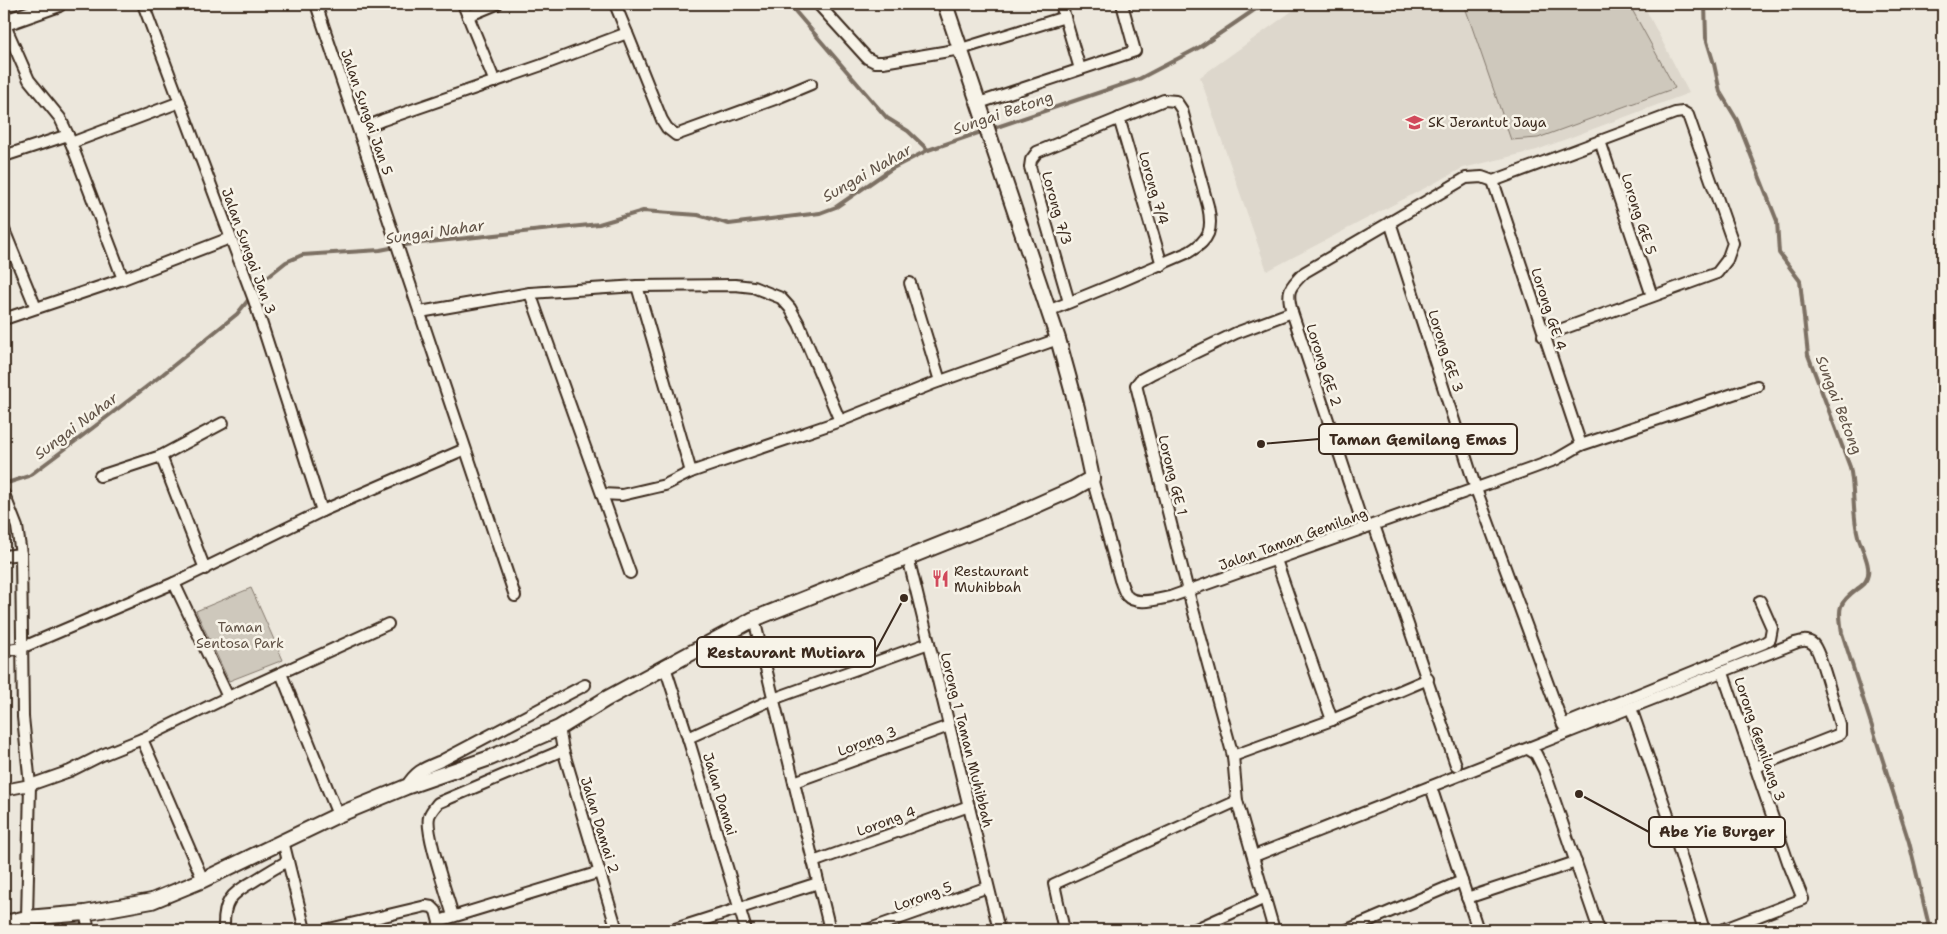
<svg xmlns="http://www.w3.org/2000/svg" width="1947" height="934" viewBox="0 0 1947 934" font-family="'Shantell Sans',sans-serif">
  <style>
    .built { fill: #ddd7cc }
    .green { fill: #cec8bc; stroke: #84796d }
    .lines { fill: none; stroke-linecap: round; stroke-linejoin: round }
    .stream { stroke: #7c7064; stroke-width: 4 }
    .minor-casing { stroke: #3b2a1e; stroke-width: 14 }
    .tertiary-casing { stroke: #3b2a1e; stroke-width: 18 }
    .secondary-casing { stroke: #3b2a1e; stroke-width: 19 }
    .minor { stroke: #f7f3e8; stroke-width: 10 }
    .tertiary { stroke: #f7f3e8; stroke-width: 14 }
    .secondary { stroke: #f7f3e8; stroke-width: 15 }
    .labels { text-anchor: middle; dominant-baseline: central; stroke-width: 5; stroke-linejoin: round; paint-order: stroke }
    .street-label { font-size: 14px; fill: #3b2a1e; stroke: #f7f3e8 }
    .poi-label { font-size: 14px; fill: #3b2a1e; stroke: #f7f3e8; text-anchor: start }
    .park-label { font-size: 14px; fill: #605246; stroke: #f7f3e8 }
    .water-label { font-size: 15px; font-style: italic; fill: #615347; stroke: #f7f3e8 }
    .leader { fill: none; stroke: #3b2a1e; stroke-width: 2 }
    .callout-dot { fill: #3b2a1e; stroke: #f7f3e8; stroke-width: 2 }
    .callout { fill: #f7f3e8; stroke: #3b2a1e; stroke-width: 2 }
    .callout-label { font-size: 15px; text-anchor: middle; font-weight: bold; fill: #3b2a1e }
  </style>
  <rect width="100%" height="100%" fill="#ece7dc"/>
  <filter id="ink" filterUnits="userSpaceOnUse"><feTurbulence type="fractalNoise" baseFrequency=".02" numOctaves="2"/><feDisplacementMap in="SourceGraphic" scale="10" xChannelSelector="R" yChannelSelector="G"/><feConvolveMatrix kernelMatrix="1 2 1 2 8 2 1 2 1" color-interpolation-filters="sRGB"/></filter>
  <g filter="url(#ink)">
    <polygon class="built" points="1302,4 1643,4 1689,93 1537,150 1463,168 1267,271 1200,77"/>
    <g class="green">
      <polygon points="1464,4 1629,4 1675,88 1538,138 1511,140"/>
      <polygon points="251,588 283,660 229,681 196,611"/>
    </g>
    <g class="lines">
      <g class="stream">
        <polyline points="789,4 887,118 908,131 928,150"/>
        <path d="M1705 4 1706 38 1714 64 1720 92 1737 120 1777 221 1779 253 1800 281 1808 355 1850 467C1855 490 1852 514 1858 536 1861 548 1872 566 1867 578 1866 582 1860 587 1857 589 1836 605 1839 609 1842 633L1909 842 1930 930"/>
        <polyline points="991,129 1139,79 1200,47 1263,4"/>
        <polyline points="4,484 29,476 77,440 163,374 237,314 266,278 286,262 302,255 380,250 411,244 599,224 643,211 698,215 729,224 820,213 836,207 891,169 928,150 984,131"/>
      </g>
      <defs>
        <g id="minor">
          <polyline points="143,4 254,300 322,511"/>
          <polyline points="316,4 515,596"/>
          <polyline points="463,4 495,82"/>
          <polyline points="615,4 627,33"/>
          <polyline points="818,4 867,58 875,62 883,62 961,49 1065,17"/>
          <polyline points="1061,4 1080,69"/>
          <polyline points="468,16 497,4"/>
          <polyline points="4,23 29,80 60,118 68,135 123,279"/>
          <polyline points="979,103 1135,51 1122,4"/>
          <polyline points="1119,118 1162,265"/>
          <polyline points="359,130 383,120 542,65 627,33 662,120 667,128 676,135 775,99 811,84"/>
          <polyline points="1600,141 1652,296"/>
          <polyline points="71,143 180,102"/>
          <polyline points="4,156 68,135"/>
          <polyline points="1493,181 1581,445"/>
          <polyline points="1390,222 1476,489 1563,725 1764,643 1770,639 1772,628 1760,601"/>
          <polyline points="4,230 36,308"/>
          <polyline points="910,283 940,381"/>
          <polyline points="637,286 691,472"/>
          <polyline points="530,293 630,573"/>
          <path d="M1048 311 1117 283 1189 252C1210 240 1213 229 1208 206L1182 110 1176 101 1164 100 1037 152 1031 160 1030 167 1069 302"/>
          <polyline points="420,312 530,293 637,286 735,285 753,287 781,298 790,308 799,324 840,421"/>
          <polyline points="4,319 123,279 230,238"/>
          <polyline points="161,456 223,423"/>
          <polyline points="100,476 161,456 205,569"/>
          <path d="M1092 478 1120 580C1122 585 1124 592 1127 596 1136 606 1159 599 1170 597L1533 468 1557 459 1581 445 1757 386"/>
          <polyline points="4,494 17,527 21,554 23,717 30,785 27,918"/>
          <polyline points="602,494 622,495 665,485 691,472 840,421 932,384 1058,339"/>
          <polyline points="1374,525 1456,765"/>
          <path d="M1364 528 1292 312C1286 291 1289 287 1305 272L1466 178 1482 177 1493 181 1675 113 1683 112 1688 115 1733 243 1727 260 1717 273 1543 336"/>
          <polyline points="4,556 21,554"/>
          <polyline points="908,557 999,930"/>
          <polyline points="1276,560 1332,720"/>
          <polyline points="174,583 228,697"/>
          <polyline points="754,619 830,930"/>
          <polyline points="4,651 21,648 174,583 322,511 465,449"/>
          <polyline points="665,667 688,738 746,930"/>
          <polyline points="281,673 338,815"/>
          <polyline points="1631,708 1670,821 1704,930"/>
          <polyline points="559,728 563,750 617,930"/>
          <polyline points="688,738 773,699 929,643"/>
          <polyline points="142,739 203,880"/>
          <polyline points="1528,749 1536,754 1544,770 1599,930"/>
          <polyline points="1233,756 1332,720 1428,679"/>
          <polyline points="794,782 949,726"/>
          <path d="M406 787C415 771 424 768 441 761L585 685"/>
          <polyline points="1431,787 1478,930"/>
          <polyline points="4,790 30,785 70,771 102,755 142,739 228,697 388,624"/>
          <polyline points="283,841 305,930"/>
          <path d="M1254 856 1795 643C1801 641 1807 639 1813 644 1820 649 1836 712 1840 725V734L1756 767"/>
          <polyline points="813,862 969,806"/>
          <polyline points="1467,898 1576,862"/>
          <polyline points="85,913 89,930"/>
          <path d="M453 916C448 897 425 833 429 817 430 812 435 807 438 803L563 750"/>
          <polyline points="439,921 600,872"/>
          <path d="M224 930C223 902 230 894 254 881 265 874 276 867 288 861"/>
          <polyline points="325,930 426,906 432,907 436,911 441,930"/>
          <polyline points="672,930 818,883"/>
          <polyline points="867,930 988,887"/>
          <polyline points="1064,930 1054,884 1237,801"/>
          <polyline points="1194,930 1265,898"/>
          <polyline points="1274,930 1237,801 1233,756 1188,591 1136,385 1140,380 1151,374 1236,333 1292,312"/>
          <polyline points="1347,930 1462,881"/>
          <polyline points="1722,930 1803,899 1788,862 1723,673"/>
        </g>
        <polyline id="tertiary" points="4,923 27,918 85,913 152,901 203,880 338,815 406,787 490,758 559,728 606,699 754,619 1019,513 1073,489 1092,478 1077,408 1058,339 945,4"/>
        <polyline id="secondary" points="4,23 58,4"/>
      </defs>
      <use href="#minor" class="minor-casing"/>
      <use href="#tertiary" class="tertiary-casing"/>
      <use href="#secondary" class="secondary-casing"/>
      <use href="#minor" class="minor"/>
      <use href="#tertiary" class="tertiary"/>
      <use href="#secondary" class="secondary"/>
    </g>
  </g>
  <defs>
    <symbol id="school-bare" viewBox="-9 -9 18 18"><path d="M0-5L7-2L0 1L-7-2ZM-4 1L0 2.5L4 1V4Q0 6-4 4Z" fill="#d1495b" stroke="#f7f3e8" stroke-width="2.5" paint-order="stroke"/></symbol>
    <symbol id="restaurant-bare" viewBox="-9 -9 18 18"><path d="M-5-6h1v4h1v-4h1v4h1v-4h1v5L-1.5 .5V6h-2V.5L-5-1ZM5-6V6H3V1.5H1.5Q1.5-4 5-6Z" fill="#d1495b" stroke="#f7f3e8" stroke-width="2.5" paint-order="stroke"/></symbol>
  </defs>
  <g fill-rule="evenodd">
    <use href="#school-bare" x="1402" y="110" width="25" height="25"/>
    <use href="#restaurant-bare" x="928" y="566" width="25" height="25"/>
  </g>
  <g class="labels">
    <g class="street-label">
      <text transform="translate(367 112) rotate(71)">Jalan Sungai Jan 5</text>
      <text transform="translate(1154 188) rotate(74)">Lorong 7/4</text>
      <text transform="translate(1057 208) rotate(74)">Lorong 7/3</text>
      <text transform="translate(1639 214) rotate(72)">Lorong GE 5</text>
      <text transform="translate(249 251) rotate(70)">Jalan Sungai Jan 3</text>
      <text transform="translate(1549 309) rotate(72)">Lorong GE 4</text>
      <text transform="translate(1446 351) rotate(72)">Lorong GE 3</text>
      <text transform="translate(1324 365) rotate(72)">Lorong GE 2</text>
      <text transform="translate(1173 475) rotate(76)">Lorong GE 1</text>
      <text transform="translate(1293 539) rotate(-20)">Jalan Taman Gemilang</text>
      <text transform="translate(1760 739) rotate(71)">Lorong Gemilang 3</text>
      <text transform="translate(967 740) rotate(76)">Lorong 1 Taman Muhibbah</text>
      <text transform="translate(867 741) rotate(-20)">Lorong 3</text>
      <text transform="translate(720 794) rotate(73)">Jalan Damai</text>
      <text transform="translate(886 821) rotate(-20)">Lorong 4</text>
      <text transform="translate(600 825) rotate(73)">Jalan Damai 2</text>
      <text transform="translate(923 896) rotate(-20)">Lorong 5</text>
    </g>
    <g class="poi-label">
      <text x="1428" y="122">SK Jerantut Jaya</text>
      <text x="954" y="571">Restaurant<tspan x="954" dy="16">Muhibbah</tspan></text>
    </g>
    <g class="park-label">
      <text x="240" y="627">Taman<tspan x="240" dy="16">Sentosa Park</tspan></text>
    </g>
    <g class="water-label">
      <text transform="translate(1003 113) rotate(-19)">Sungai Betong</text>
      <text transform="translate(867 173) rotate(-30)">Sungai Nahar</text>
      <text transform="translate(435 232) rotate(-8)">Sungai Nahar</text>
      <text transform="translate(1839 405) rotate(69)">Sungai Betong</text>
      <text transform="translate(76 426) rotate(-37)">Sungai Nahar</text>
    </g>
  </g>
  <path class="leader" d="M1261 444L1319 439M904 598L875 652M1579 794L1649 832"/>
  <g class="callout-dot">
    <circle cx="1261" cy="444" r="5"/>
    <circle cx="904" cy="598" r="5"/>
    <circle cx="1579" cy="794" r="5"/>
  </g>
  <g class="callout">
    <rect x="1319" y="424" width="198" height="30" rx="5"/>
    <rect x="697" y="637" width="178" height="30" rx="5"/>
    <rect x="1649" y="817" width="136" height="30" rx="5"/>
  </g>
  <g class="callout-label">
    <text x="1418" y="445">Taman Gemilang Emas</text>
    <text x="786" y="658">Restaurant Mutiara</text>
    <text x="1717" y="837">Abe Yie Burger</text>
  </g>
  <rect width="1947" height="934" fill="none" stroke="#f7f3e8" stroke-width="20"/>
  <rect x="10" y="10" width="1927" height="914" fill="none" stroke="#3b2a1e" stroke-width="2" filter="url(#ink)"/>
</svg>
